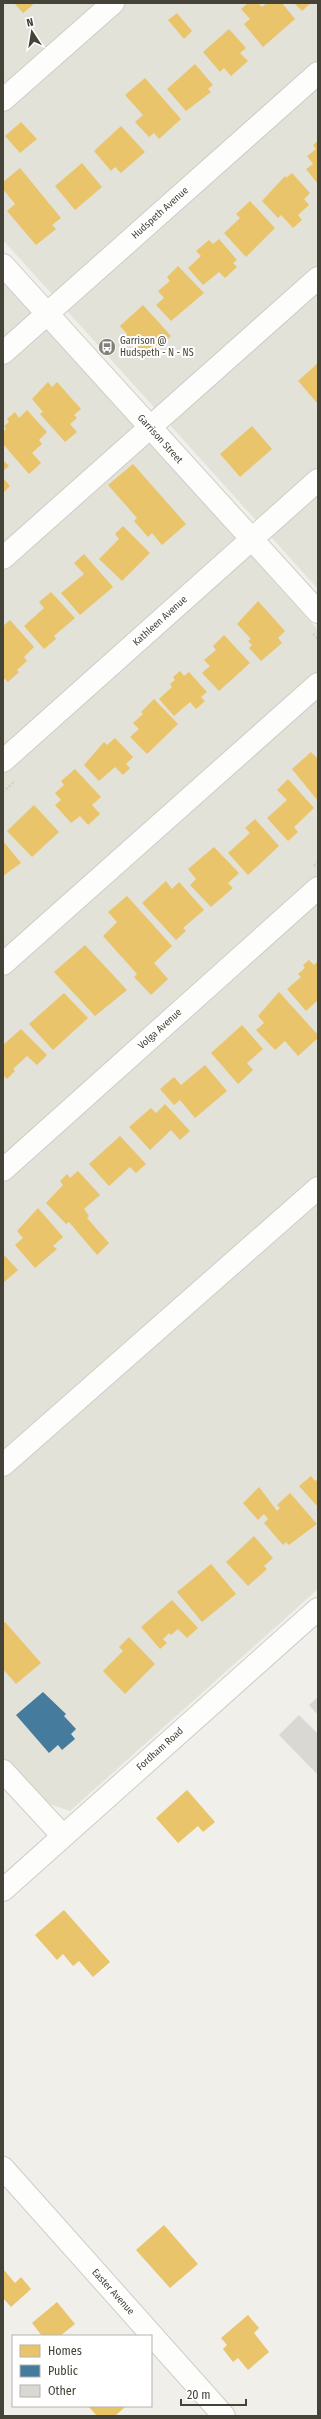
<svg xmlns="http://www.w3.org/2000/svg" width="321" height="2419" viewBox="0 0 321 2419" font-family="'Fira Sans Condensed',sans-serif">
  <style>
    .residential { fill: #e3e2d9 }
    .homes { fill: #e9c46a }
    .public { fill: #457b9d }
    .building { fill: #d9d8d3 }
    .lines { fill: none; stroke-linecap: round; stroke-linejoin: round }
    .minor-casing { stroke: #cecdc8; stroke-width: 24 }
    .path { stroke: #d0cfcc; stroke-width: 2.5; stroke-dasharray: 2 2; stroke-linecap: butt }
    .minor { stroke: #fdfdfc; stroke-width: 22 }
    .labels { text-anchor: middle; dominant-baseline: central; stroke-width: 4; stroke-linejoin: round; paint-order: stroke }
    .street-label { font-size: 10px; fill: #454238; stroke: #fff }
    .poi-label { font-size: 10px; fill: #454238; stroke: #fff; text-anchor: start }
  </style>
  <rect width="100%" height="100%" fill="#f0efea"/>
  <g class="residential">
    <polygon points="3,3 318,3 318,589 3,240"/>
    <polygon points="3,280 318,630 318,1589 70,1811 41,1801 3,1758"/>
  </g>
  <g class="homes">
    <polygon points="14,3 31,3 33,5 23,13"/>
    <polygon points="248,3 258,3 262,7 267,3 282,3 295,19 263,47 244,24 250,19 241,9"/>
    <polygon points="294,3 311,3 302,11"/>
    <polygon points="177,13 192,31 184,39 168,20"/>
    <polygon points="229,29 246,48 240,53 248,61 231,76 224,68 220,72 203,52"/>
    <polygon points="195,64 213,85 208,89 211,92 186,111 167,89"/>
    <polygon points="145,78 181,119 159,139 154,133 149,137 135,122 143,115 125,95"/>
    <polygon points="21,122 37,139 20,153 5,136"/>
    <polygon points="121,126 145,152 121,173 115,167 111,171 94,151"/>
    <polygon points="318,141 318,184 306,169 313,164 307,156 316,149 313,145"/>
    <polygon points="82,163 102,187 75,210 55,186"/>
    <polygon points="20,168 61,218 52,225 56,229 36,245 7,211 15,204 3,189 3,182"/>
    <polygon points="292,173 310,193 304,199 309,205 298,215 302,220 293,228 281,215 278,218 262,201 285,176 286,178"/>
    <polygon points="250,201 275,228 246,257 224,233 240,218 236,214"/>
    <polygon points="219,239 237,260 233,263 237,267 225,278 219,272 203,285 188,268 201,256 196,251 209,240 213,244"/>
    <polygon points="178,266 204,293 171,321 156,305 164,298 158,291 170,281 167,277"/>
    <polygon points="143,305 171,336 146,358 126,336 127,334 120,326"/>
    <polygon points="318,363 318,404 298,381"/>
    <polygon points="48,382 52,387 57,382 81,409 74,415 77,418 70,424 77,432 65,442 40,414 43,412 32,399"/>
    <polygon points="27,410 47,432 39,440 42,444 32,453 41,463 29,474 3,444 3,432 6,429 4,426 9,422 7,419 15,412 19,418"/>
    <polygon points="252,426 272,449 240,477 220,454"/>
    <polygon points="3,460 9,466 3,471"/>
    <polygon points="133,464 186,524 162,545 152,533 148,537 134,521 137,518 108,485"/>
    <polygon points="3,478 10,486 3,493"/>
    <polygon points="123,526 150,553 122,581 99,559 119,539 115,534"/>
    <polygon points="84,554 113,587 80,615 61,593 84,574 74,563"/>
    <polygon points="51,592 75,618 54,636 56,639 44,649 24,626 44,608 39,602"/>
    <polygon points="258,601 285,631 278,638 282,643 261,661 249,648 252,645 248,641 251,639 237,624"/>
    <polygon points="10,620 34,647 24,657 27,661 17,670 19,672 8,682 3,677 3,626"/>
    <polygon points="224,635 250,663 219,691 202,673 210,666 204,660 216,650 213,646"/>
    <polygon points="180,671 184,676 189,672 207,692 201,697 205,701 196,709 190,702 174,716 159,699 172,687 170,684 175,680 173,677"/>
    <polygon points="154,699 178,724 147,754 130,737 139,729 133,723 143,714 141,712"/>
    <polygon points="115,738 133,757 126,764 130,768 123,775 115,767 99,781 84,765 104,742 107,745"/>
    <polygon points="311,752 318,759 318,801 292,769"/>
    <polygon points="75,769 101,797 92,805 100,814 88,825 80,816 71,823 55,805 61,800 55,793 64,785 61,781"/>
    <polygon points="288,779 314,808 294,827 298,832 288,841 267,818 287,800 277,790"/>
    <polygon points="34,805 59,832 32,857 7,831"/>
    <polygon points="255,819 279,846 248,875 228,853 250,833 245,828"/>
    <polygon points="3,841 21,863 3,876"/>
    <polygon points="214,847 239,873 228,883 233,888 211,907 190,885 196,879 188,869"/>
    <polygon points="166,881 172,889 179,882 204,910 183,928 186,931 176,940 142,903"/>
    <polygon points="127,896 172,946 154,963 168,979 151,995 134,977 137,974 103,936 117,922 108,912"/>
    <polygon points="85,945 127,990 95,1016 54,972"/>
    <polygon points="309,960 314,965 318,961 318,1000 306,1011 287,989 301,977 298,974 305,968 303,965"/>
    <polygon points="279,992 318,1035 318,1038 298,1056 285,1041 275,1050 256,1030 264,1023 258,1016"/>
    <polygon points="64,993 88,1018 53,1050 29,1024"/>
    <polygon points="242,1025 263,1049 247,1063 253,1070 238,1084 211,1053"/>
    <polygon points="21,1029 47,1055 37,1065 27,1056 13,1069 15,1071 7,1079 3,1075 3,1045"/>
    <polygon points="205,1065 227,1091 195,1118 180,1100 174,1105 160,1089 174,1077 181,1085"/>
    <polygon points="165,1104 190,1131 180,1140 171,1130 150,1150 129,1127 151,1108 156,1113"/>
    <polygon points="120,1136 146,1164 136,1173 130,1167 109,1186 89,1164"/>
    <polygon points="78,1171 100,1195 84,1209 89,1216 87,1218 109,1243 97,1255 69,1222 66,1224 46,1203 63,1185 60,1181 67,1174 70,1178"/>
    <polygon points="38,1208 63,1237 53,1246 57,1249 35,1268 15,1245 23,1238 17,1231"/>
    <polygon points="3,1254 18,1270 3,1283"/>
    <polygon points="311,1476 315,1481 318,1479 318,1507 299,1486"/>
    <polygon points="259,1487 277,1511 280,1508 277,1505 290,1493 317,1524 289,1545 286,1542 283,1545 264,1523 268,1519 264,1514 258,1520 243,1503"/>
    <polygon points="254,1536 273,1558 264,1566 267,1569 248,1586 226,1562"/>
    <polygon points="211,1564 236,1594 202,1622 177,1592"/>
    <polygon points="172,1600 198,1628 187,1638 178,1629 171,1635 169,1633 163,1639 167,1643 160,1649 141,1627"/>
    <polygon points="5,1622 41,1663 16,1684 3,1669 3,1624"/>
    <polygon points="129,1637 155,1664 125,1694 103,1671 123,1651 119,1647"/>
    <polygon points="187,1790 215,1822 203,1832 198,1826 178,1843 156,1818"/>
    <polygon points="64,1910 110,1962 93,1977 79,1961 73,1966 63,1954 57,1960 35,1935"/>
    <polygon points="164,2225 198,2264 170,2288 136,2250"/>
    <polygon points="4,2270 15,2283 21,2277 31,2289 11,2307 3,2298"/>
    <polygon points="57,2302 75,2324 60,2336 42,2336 32,2323"/>
    <polygon points="248,2315 259,2328 254,2333 269,2352 248,2370 238,2358 233,2362 223,2349 227,2345 221,2338"/>
    <polygon points="88,2406 126,2406 115,2416 97,2416"/>
  </g>
  <polygon class="public" points="43,1692 66,1714 64,1716 76,1729 71,1734 75,1739 62,1750 58,1745 49,1753 16,1715"/>
  <g class="building">
    <polygon points="318,1697 318,1715 309,1705"/>
    <polygon points="299,1715 318,1734 318,1775 279,1735"/>
  </g>
  <g class="lines">
    <defs>
      <g id="minor">
        <polyline points="3,100 113,3"/>
        <polyline points="3,265 318,612"/>
        <polyline points="3,353 318,73"/>
        <polyline points="3,558 318,278"/>
        <polyline points="3,761 318,480"/>
        <polyline points="3,964 318,684"/>
        <polyline points="3,1170 318,888"/>
        <polyline points="3,1465 318,1188"/>
        <polyline points="3,1771 63,1836"/>
        <polyline points="3,1890 318,1609"/>
        <polyline points="3,2168 224,2416"/>
      </g>
    </defs>
    <use href="#minor" class="minor-casing"/>
    <g class="path">
      <polyline points="313,634 318,639"/>
      <polyline points="3,792 15,781"/>
      <polyline points="314,866 318,862"/>
    </g>
    <use href="#minor" class="minor"/>
  </g>
  <defs>
    <symbol id="bus-disc" viewBox="-11 -11 22 22"><circle r="9.5" fill="#817f76" stroke="#fff"/><path d="M-5-6H5V4H4V6H2V4H-2V6H-4V4H-5ZM-3.5-4V0h7V-4ZM-3.5 1.2v1.5H-2V1.2ZM2 1.2v1.5H3.5V1.2Z" fill="#fff"/></symbol>
  </defs>
  <g fill-rule="evenodd">
    <use href="#bus-disc" x="97" y="337" width="20" height="20"/>
  </g>
  <g class="labels">
    <g class="street-label">
      <text transform="translate(160 213) rotate(-42)">Hudspeth Avenue</text>
      <text transform="translate(160 439) rotate(48)">Garrison Street</text>
      <text transform="translate(160 621) rotate(-42)">Kathleen Avenue</text>
      <text transform="translate(160 1029) rotate(-42)">Volga Avenue</text>
      <text transform="translate(160 1749) rotate(-42)">Fordham Road</text>
      <text transform="translate(113 2292) rotate(48)">Easter Avenue</text>
    </g>
    <g class="poi-label">
      <text x="120" y="341">Garrison @<tspan x="120" dy="12">Hudspeth - N - NS</tspan></text>
    </g>
  </g>
  <rect width="321" height="2419" fill="none" stroke="#454238" stroke-width="8"/>
  <rect x="12" y="2335" width="140" height="72" fill="#ffffff" stroke="#b5b3af"/>
  <rect x="20" y="2345" width="20" height="12" fill="#e9c46a" stroke="#b5b3af"/>
  <text x="48" y="2355" font-size="12" fill="#454238">Homes</text>
  <rect x="20" y="2365" width="20" height="12" fill="#457b9d" stroke="#b5b3af"/>
  <text x="48" y="2375" font-size="12" fill="#454238">Public</text>
  <rect x="20" y="2385" width="20" height="12" fill="#d9d8d3" stroke="#b5b3af"/>
  <text x="48" y="2395" font-size="12" fill="#454238">Other</text>
  <g transform="translate(32 32) rotate(348)" stroke="#ffffff" stroke-width="3" paint-order="stroke">
  <path d="M0-3L7 15L0 10L-7 15Z" fill="#454238"/>
  <text y="-6" font-size="11" font-weight="bold" text-anchor="middle" fill="#454238">N</text>
  </g>
  <path d="M181 2399v6h65v-6" fill="none" stroke="#454238" stroke-width="2"/>
  <text x="187" y="2399" font-size="12" fill="#454238" stroke="#ffffff" stroke-width="3" paint-order="stroke">20 m</text>
</svg>
